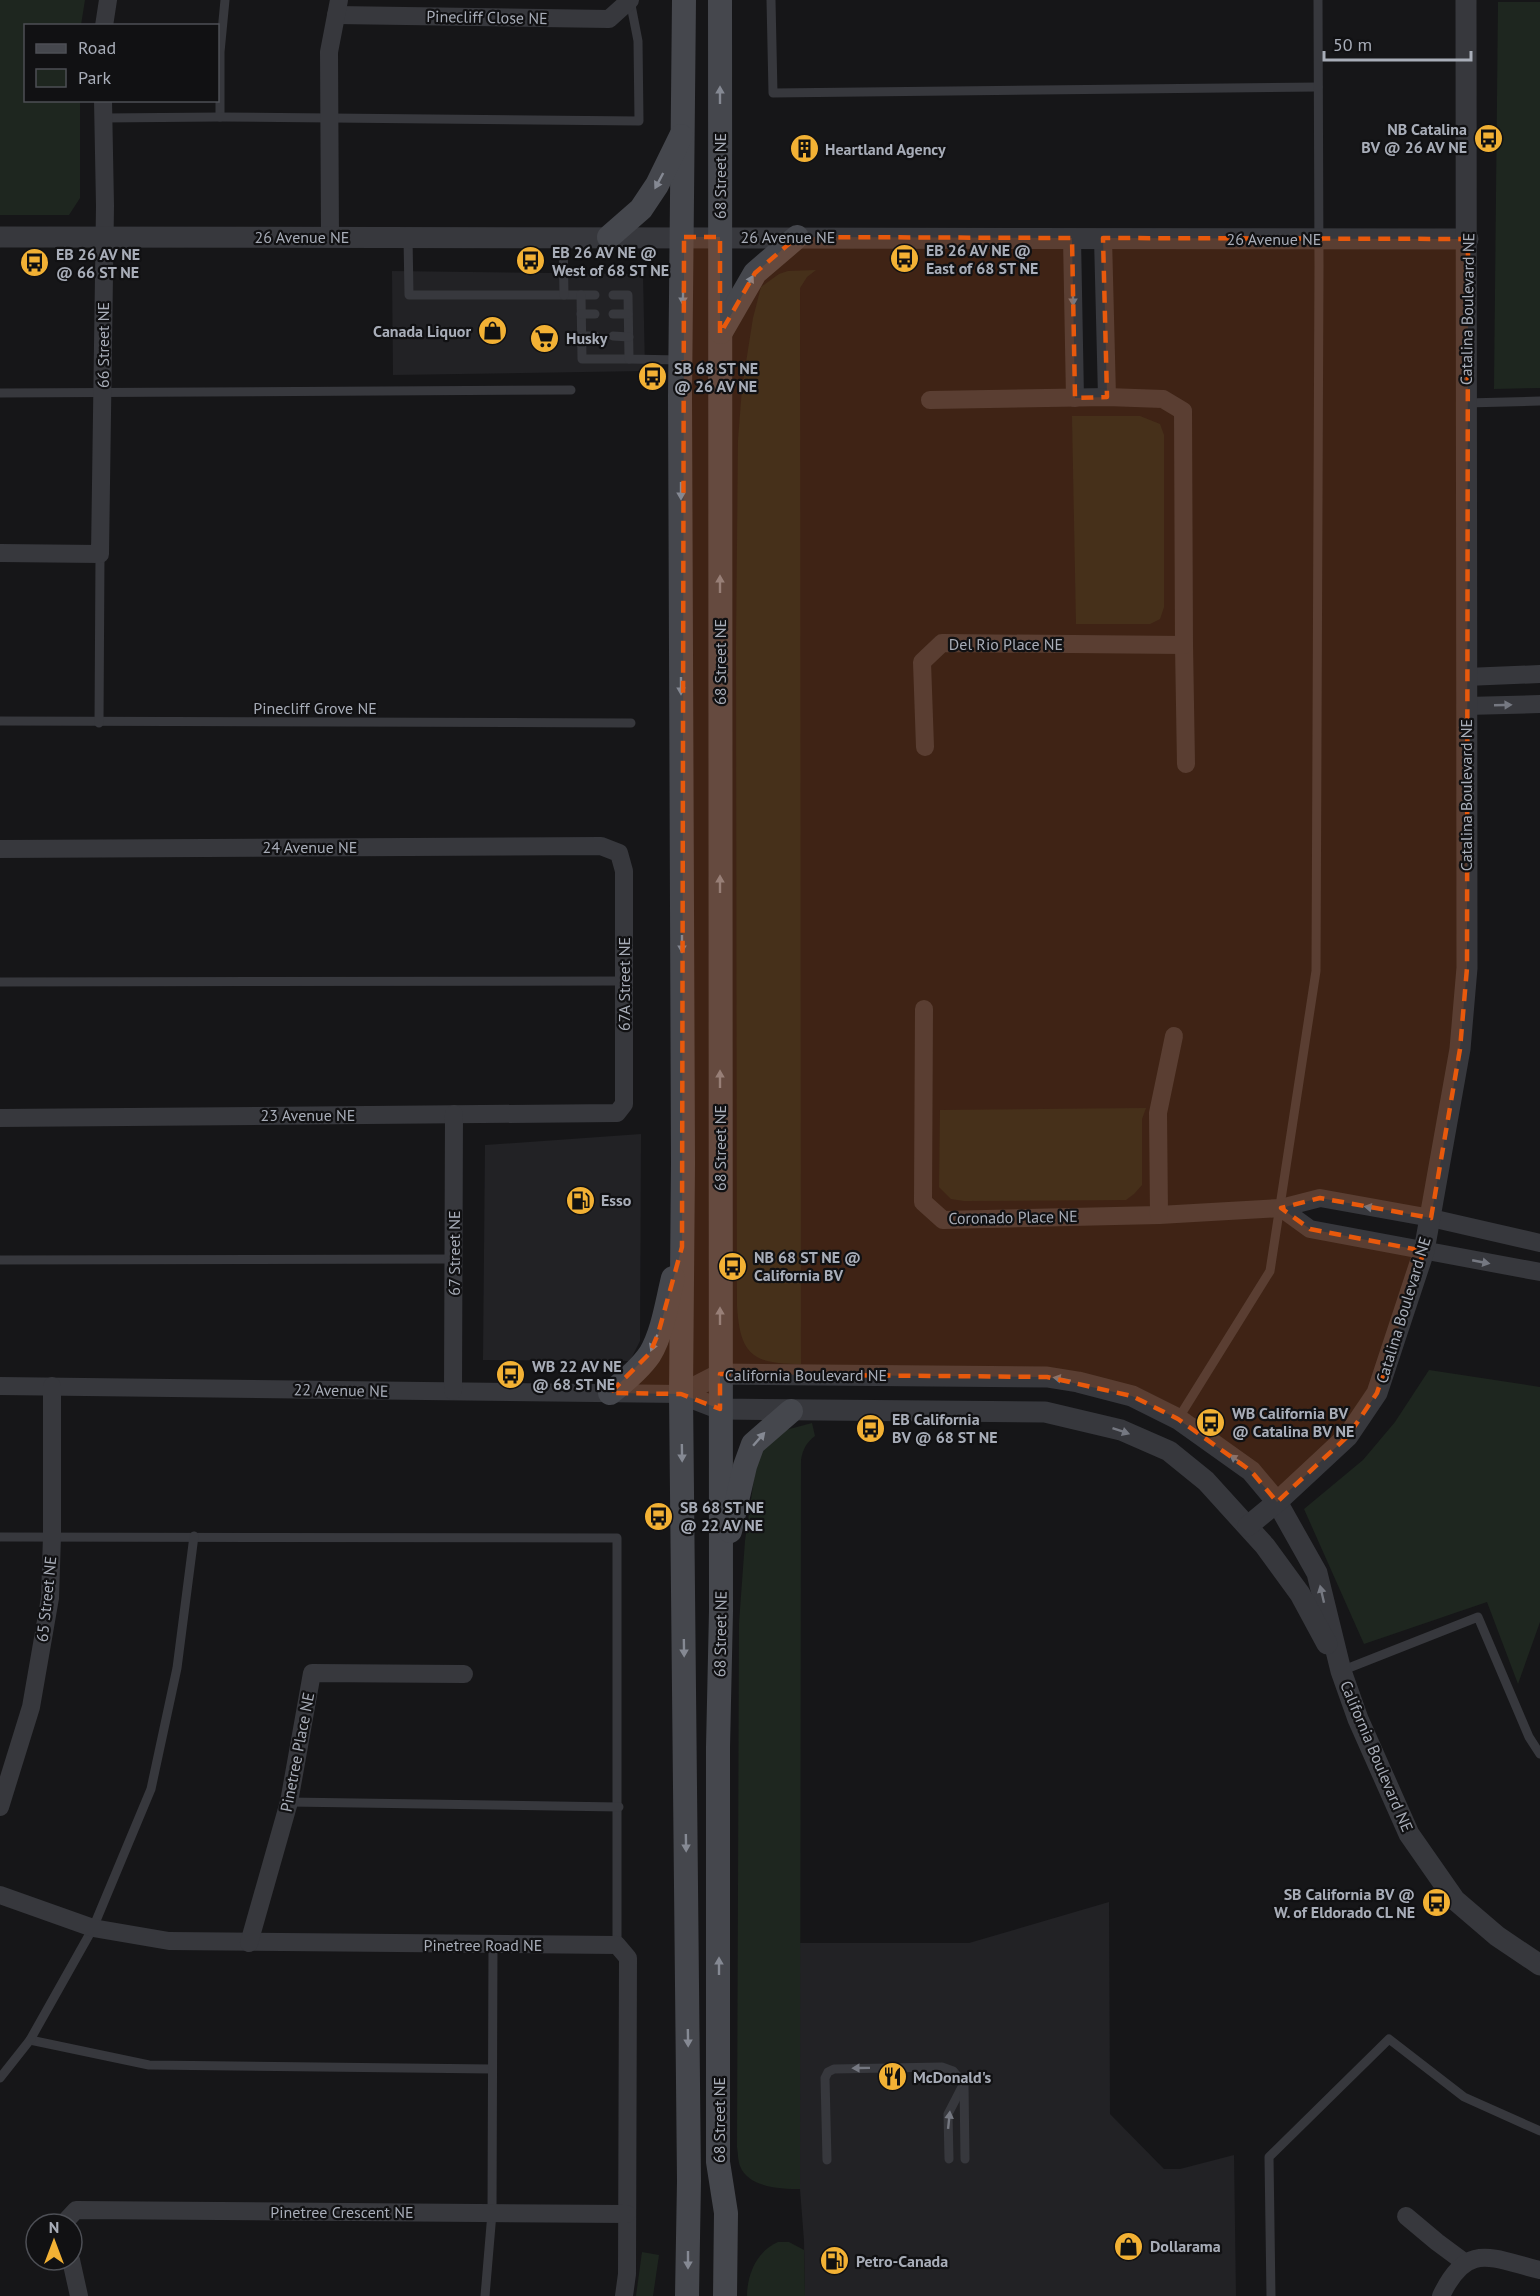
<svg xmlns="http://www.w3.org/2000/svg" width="1540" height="2296" viewBox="0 0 1540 2296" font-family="'PT Sans',sans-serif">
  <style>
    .built { fill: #222225 }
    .green { fill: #1e261f }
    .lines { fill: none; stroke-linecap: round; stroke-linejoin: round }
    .service { stroke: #37383d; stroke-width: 9 }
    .minor { stroke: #37383d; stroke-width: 18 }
    .tertiary { stroke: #37383d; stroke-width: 21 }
    .secondary { stroke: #45474d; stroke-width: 24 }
    .oneway { fill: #858993 }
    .oneway2 { fill: #757881 }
    .marked { fill: #e8590c; fill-opacity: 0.2; stroke: #e8590c; stroke-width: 4.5; stroke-dasharray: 12 8; stroke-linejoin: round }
    .labels { text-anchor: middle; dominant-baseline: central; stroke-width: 4.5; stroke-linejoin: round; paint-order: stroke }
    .street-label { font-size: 16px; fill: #a8adb8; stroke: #111113 }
    .poi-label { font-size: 16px; font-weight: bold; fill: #a8adb8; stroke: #111113; text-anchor: start }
  </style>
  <rect width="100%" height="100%" fill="#161618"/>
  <g class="built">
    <polygon points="392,271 643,274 645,371 393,375"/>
    <polygon points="641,1134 640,1341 630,1361 483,1360 485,1145"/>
    <polygon points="1109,1902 1110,2114 1164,2169 1180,2169 1234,2155 1236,2296 805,2296 804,2241 800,2189 799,1943 969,1943"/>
  </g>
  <g class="green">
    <polygon points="0,0 85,0 81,25 26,26 26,100 80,101 80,198 69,215 0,215"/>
    <polygon points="1498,2 1540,2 1540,388 1494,389"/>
    <path d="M816 270 807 277 800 288 801 1364C753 1364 740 1355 737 1306L736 647 738 440 742 388 753 318 761 287 779 274 788 271Z"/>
    <polygon points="1072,416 1140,416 1160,424 1164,435 1164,607 1160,619 1150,624 1076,624"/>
    <polygon points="1146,1108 1142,1119 1142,1185 1134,1194 1126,1200 964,1201 951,1199 939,1187 940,1110"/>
    <polygon points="1429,1370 1540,1387 1540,1622 1518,1684 1487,1602 1364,1644 1304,1509 1363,1460 1395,1422"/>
    <path d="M812 1423 815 1436C806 1443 803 1449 801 1460L800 2189C781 2189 749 2188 740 2166 738 2161 738 2153 737 2147L739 1623 745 1541 755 1472 760 1453 782 1431Z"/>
    <path d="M778 2242H789L804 2250 805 2296H747C747 2274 757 2251 778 2242Z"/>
    <polygon points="642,2252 659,2255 653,2296 636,2296"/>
  </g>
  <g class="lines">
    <g class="service">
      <polyline points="771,0 773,93 1318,87"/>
      <polyline points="220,117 220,52 225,0"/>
      <polyline points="103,118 220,117 639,121 638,41 630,0"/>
      <polyline points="408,237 409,295 595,295"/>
      <polyline points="563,237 564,295"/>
      <polyline points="581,295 582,359 629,359"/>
      <polyline points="613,295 628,295 629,359 680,360"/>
      <polyline points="581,314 595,314"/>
      <polyline points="613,314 628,314"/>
      <polyline points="581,336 595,336"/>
      <polyline points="613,336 629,337"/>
      <polyline points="0,393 571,390"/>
      <polyline points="1466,403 1540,401"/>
      <polyline points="0,721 631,723"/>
      <polyline points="99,723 100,554"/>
      <polyline points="0,982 624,981"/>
      <polyline points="0,1260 454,1259"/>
      <polyline points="1178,1419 1270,1271 1316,971 1319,265 1318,0"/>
      <polyline points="0,1537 617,1538 617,1945"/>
      <polyline points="1341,1671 1478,1617 1529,1737 1540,1754"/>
      <polyline points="289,1802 619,1807"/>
      <polyline points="30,2040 149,2065 492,2069"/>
      <polyline points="0,2078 30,2040 93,1928 151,1789 177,1668 194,1536"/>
      <polyline points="949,2159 948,2114 962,2087"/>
      <polyline points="827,2160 825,2078 828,2072 834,2069 942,2067 953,2071 964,2084 965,2159"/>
      <polyline points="485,2296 492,2213 493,1945"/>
      <polyline points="1271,2296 1269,2157 1389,2039 1464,2097 1540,2131"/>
    </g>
    <g class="minor">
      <polyline points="336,15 609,19 630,0"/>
      <polyline points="104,26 108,0"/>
      <polyline points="330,237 329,52 339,0"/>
      <polyline points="1072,238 1075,398"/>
      <polyline points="1103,238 1107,397"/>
      <polyline points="0,553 100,554 105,206 103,100"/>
      <polyline points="1184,645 1186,764"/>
      <polyline points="1466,677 1540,674"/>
      <polyline points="1466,706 1540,704"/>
      <polyline points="925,747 922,662 942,643 1184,645 1183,411 1163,399 1107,397 930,400"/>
      <polyline points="0,849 601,846 619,853 624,871 624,1104 617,1113 0,1118"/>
      <polyline points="924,1009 923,1202 943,1220 1159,1215 1281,1208 1320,1198 1431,1218 1540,1243"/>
      <polyline points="1281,1208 1310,1229 1540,1272"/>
      <polyline points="1159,1215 1158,1113 1174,1036"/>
      <polyline points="0,1386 681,1394"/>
      <polyline points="453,1391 454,1114"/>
      <polyline points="0,1807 31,1707 50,1598 52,1536 52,1386"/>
      <polyline points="0,1895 93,1928 169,1941 617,1945 628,1958 627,2274 624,2296"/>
      <polyline points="249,1943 289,1802 312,1673 464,1674"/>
      <polyline points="1406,2216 1437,2242 1464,2262"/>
      <polyline points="63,2224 76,2210 627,2214"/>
      <polyline points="71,2260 79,2296"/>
      <path d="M1441 2296C1467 2241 1490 2258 1540 2270"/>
    </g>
    <g class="tertiary">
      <polyline points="0,237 1468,239"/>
      <polyline points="681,1394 720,1374 1047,1377 1078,1382 1132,1396 1178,1419 1251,1471 1277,1502 1317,1573 1341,1671 1358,1719 1409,1834 1455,1900 1497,1936 1540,1965"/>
      <polyline points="681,1394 720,1409 1045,1412 1121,1430 1169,1451 1206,1481 1265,1546 1300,1594 1327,1644"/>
      <path d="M1248 1526 1277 1502 1348 1436 1377 1393 1424 1251 1460 1049 1467 968C1465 645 1469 322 1466 0"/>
    </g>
    <g class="secondary">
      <polyline points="684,0 680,396 683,1164 681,1394 689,2181 687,2296"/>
      <polyline points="720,0 721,1611 718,1747 718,2162 726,2213 725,2296"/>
      <polyline points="609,237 641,209 657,185 681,136"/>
      <polyline points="721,332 755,273 797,237"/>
      <path d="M610 1393C624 1382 640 1369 650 1354 663 1332 667 1302 673 1278"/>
      <polyline points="730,1531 745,1466 753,1444 791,1411"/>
    </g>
  </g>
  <defs><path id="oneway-solid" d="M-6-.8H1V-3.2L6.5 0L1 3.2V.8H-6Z" transform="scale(1.5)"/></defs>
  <g class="oneway">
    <use href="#oneway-solid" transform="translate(720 95) rotate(-90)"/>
    <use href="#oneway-solid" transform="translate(659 181) rotate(118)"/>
    <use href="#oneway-solid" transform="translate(749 283) rotate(-62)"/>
    <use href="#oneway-solid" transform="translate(683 296) rotate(91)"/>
    <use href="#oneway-solid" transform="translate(681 491) rotate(90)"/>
    <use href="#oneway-solid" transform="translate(720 584) rotate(-90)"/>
    <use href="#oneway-solid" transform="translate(681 686) rotate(90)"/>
    <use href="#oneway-solid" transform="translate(720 884) rotate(-90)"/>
    <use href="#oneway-solid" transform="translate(682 944) rotate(90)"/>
    <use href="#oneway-solid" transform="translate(720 1079) rotate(-90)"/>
    <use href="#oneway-solid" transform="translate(720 1316) rotate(-90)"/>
    <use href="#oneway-solid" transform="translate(654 1343) rotate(112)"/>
    <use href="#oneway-solid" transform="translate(759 1439) rotate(-49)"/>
    <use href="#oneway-solid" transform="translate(682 1453) rotate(89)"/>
    <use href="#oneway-solid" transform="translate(684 1648) rotate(89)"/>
    <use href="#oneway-solid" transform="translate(686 1843) rotate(89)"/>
    <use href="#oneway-solid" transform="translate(719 1966) rotate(-90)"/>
    <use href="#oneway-solid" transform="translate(688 2038) rotate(89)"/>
    <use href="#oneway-solid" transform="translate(688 2260) rotate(90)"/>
  </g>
  <g class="oneway2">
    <use href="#oneway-solid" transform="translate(1073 297) rotate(89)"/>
    <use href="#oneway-solid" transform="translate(1503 705) rotate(-2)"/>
    <use href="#oneway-solid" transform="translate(1373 1208) rotate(-170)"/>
    <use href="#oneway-solid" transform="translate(1481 1262) rotate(11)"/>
    <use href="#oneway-solid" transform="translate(1062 1379) rotate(-170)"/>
    <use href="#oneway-solid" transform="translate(1121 1431) rotate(19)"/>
    <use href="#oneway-solid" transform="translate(1237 1460) rotate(-145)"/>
    <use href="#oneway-solid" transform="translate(1322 1594) rotate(-103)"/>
    <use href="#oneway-solid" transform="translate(861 2068) rotate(179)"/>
    <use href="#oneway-solid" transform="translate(949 2120) rotate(-84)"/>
  </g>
  <path class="marked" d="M684 237H720V334L755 273 797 237 1072 238 1075 398 1107 397 1103 238 1468 239 1467 968 1460 1049 1431 1218 1320 1198 1281 1208 1310 1229 1424 1251 1377 1393 1348 1436 1277 1502 1251 1471 1178 1419 1132 1396 1047 1377 720 1374V1409L681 1394 610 1393 650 1353 658 1334 682 1247Z"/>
  <defs>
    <symbol id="bus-disc" viewBox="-11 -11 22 22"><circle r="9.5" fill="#f2b134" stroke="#111113"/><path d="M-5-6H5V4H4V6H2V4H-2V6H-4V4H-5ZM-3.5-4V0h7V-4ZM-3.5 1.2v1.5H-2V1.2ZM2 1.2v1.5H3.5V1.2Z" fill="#111"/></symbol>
    <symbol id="building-disc" viewBox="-11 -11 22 22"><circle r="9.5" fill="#f2b134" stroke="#111113"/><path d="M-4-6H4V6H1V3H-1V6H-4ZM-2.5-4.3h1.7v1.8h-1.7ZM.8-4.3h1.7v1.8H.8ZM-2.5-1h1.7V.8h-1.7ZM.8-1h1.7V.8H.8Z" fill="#111"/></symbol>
    <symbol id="shop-disc" viewBox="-11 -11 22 22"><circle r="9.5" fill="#f2b134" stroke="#111113"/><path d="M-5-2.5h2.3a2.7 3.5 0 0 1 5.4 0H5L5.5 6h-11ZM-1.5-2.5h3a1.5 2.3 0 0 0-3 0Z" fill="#111"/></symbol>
    <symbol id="supermarket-disc" viewBox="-11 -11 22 22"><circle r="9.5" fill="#f2b134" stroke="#111113"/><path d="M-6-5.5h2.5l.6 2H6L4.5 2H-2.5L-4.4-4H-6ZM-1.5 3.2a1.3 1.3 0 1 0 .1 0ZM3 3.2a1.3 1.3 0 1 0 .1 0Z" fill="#111"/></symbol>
    <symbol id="fuel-disc" viewBox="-11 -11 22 22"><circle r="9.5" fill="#f2b134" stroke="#111113"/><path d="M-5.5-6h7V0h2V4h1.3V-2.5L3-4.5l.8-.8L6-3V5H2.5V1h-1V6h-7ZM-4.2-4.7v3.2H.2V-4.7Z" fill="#111"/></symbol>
    <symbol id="restaurant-disc" viewBox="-11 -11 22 22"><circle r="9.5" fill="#f2b134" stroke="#111113"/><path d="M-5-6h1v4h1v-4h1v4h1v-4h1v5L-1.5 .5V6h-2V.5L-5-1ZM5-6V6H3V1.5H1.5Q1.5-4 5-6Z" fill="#111"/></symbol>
  </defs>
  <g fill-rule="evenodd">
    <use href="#bus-disc" x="1472" y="122" width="33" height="33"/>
    <use href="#building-disc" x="788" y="132" width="33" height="33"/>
    <use href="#bus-disc" x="888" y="242" width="33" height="33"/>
    <use href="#bus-disc" x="514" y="244" width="33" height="33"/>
    <use href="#bus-disc" x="18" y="246" width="33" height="33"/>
    <use href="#shop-disc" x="476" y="314" width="33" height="33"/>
    <use href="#supermarket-disc" x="528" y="322" width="33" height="33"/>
    <use href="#bus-disc" x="636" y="360" width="33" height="33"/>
    <use href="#fuel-disc" x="564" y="1184" width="33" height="33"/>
    <use href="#bus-disc" x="716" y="1250" width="33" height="33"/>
    <use href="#bus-disc" x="494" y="1358" width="33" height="33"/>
    <use href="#bus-disc" x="1194" y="1406" width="33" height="33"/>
    <use href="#bus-disc" x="854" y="1412" width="33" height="33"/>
    <use href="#bus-disc" x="642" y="1500" width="33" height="33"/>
    <use href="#bus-disc" x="1420" y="1886" width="33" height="33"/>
    <use href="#restaurant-disc" x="876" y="2060" width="33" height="33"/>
    <use href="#shop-disc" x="1112" y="2230" width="33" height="33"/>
    <use href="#fuel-disc" x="818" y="2244" width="33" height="33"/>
  </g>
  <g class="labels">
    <g class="street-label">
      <text transform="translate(487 17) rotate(1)">Pinecliff Close NE</text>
      <text transform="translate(720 176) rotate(-90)">68 Street NE</text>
      <text x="302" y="237">26 Avenue NE</text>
      <text x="788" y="237">26 Avenue NE</text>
      <text x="1274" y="239">26 Avenue NE</text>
      <text transform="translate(1467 309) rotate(-89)">Catalina Boulevard NE</text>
      <text transform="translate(103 345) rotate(-90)">66 Street NE</text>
      <text x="1006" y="644">Del Rio Place NE</text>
      <text transform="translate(720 662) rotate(-90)">68 Street NE</text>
      <text x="315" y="708">Pinecliff Grove NE</text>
      <text transform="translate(1466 795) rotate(-90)">Catalina Boulevard NE</text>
      <text x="310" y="847">24 Avenue NE</text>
      <text transform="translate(624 984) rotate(-90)">67A Street NE</text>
      <text x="308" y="1115">23 Avenue NE</text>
      <text transform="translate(720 1148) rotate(-90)">68 Street NE</text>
      <text transform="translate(1013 1217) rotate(-1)">Coronado Place NE</text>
      <text transform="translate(454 1253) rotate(-90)">67 Street NE</text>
      <text transform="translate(1403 1310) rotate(-73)">Catalina Boulevard NE</text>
      <text x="806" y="1375">California Boulevard NE</text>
      <text transform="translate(341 1390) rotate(1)">22 Avenue NE</text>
      <text transform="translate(46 1599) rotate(-84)">65 Street NE</text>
      <text transform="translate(720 1634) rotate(-89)">68 Street NE</text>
      <text transform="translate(297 1752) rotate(-79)">Pinetree Place NE</text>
      <text transform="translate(1377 1756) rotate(67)">California Boulevard NE</text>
      <text x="483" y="1945">Pinetree Road NE</text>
      <text transform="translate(719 2120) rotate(-90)">68 Street NE</text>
      <text x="342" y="2212">Pinetree Crescent NE</text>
    </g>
    <g class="poi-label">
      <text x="1467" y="129" text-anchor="end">NB Catalina<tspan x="1467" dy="18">BV @ 26 AV NE</tspan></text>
      <text x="825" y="149">Heartland Agency</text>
      <text x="926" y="250">EB 26 AV NE @<tspan x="926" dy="18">East of 68 ST NE</tspan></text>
      <text x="552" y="252">EB 26 AV NE @<tspan x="552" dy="18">West of 68 ST NE</tspan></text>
      <text x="56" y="254">EB 26 AV NE<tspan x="56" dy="18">@ 66 ST NE</tspan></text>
      <text x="471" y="331" text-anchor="end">Canada Liquor</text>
      <text x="566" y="338">Husky</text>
      <text x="674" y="368">SB 68 ST NE<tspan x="674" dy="18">@ 26 AV NE</tspan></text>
      <text x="601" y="1200">Esso</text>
      <text x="754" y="1257">NB 68 ST NE @<tspan x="754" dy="18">California BV</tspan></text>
      <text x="532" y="1366">WB 22 AV NE<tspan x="532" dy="18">@ 68 ST NE</tspan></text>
      <text x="1232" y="1413">WB California BV<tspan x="1232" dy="18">@ Catalina BV NE</tspan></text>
      <text x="892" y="1419">EB California<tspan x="892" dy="18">BV @ 68 ST NE</tspan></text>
      <text x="680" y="1507">SB 68 ST NE<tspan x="680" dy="18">@ 22 AV NE</tspan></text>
      <text x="1415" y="1894" text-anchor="end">SB California BV @<tspan x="1415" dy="18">W. of Eldorado CL NE</tspan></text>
      <text x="913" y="2077">McDonald's</text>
      <text x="1150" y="2246">Dollarama</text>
      <text x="856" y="2261">Petro-Canada</text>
    </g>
  </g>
  <rect x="24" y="24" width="195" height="78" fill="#111113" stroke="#4d4f55" stroke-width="1.5"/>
  <rect x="36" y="44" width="30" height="9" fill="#45474d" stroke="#4d4f55" stroke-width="1.5"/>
  <text x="78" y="54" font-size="18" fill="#a8adb8">Road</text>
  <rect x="36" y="69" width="30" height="18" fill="#1e261f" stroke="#4d4f55" stroke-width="1.5"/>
  <text x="78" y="84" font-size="18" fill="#a8adb8">Park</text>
  <g transform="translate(54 2242)"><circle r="28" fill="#111113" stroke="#4d4f55" stroke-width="1.5"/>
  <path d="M0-4.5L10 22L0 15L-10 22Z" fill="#f2b134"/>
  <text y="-9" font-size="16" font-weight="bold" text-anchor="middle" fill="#a8adb8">N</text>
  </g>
  <path d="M1324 51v9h147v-9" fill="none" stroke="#a8adb8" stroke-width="3"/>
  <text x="1333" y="51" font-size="18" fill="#a8adb8" stroke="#111113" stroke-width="4.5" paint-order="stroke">50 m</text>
</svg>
